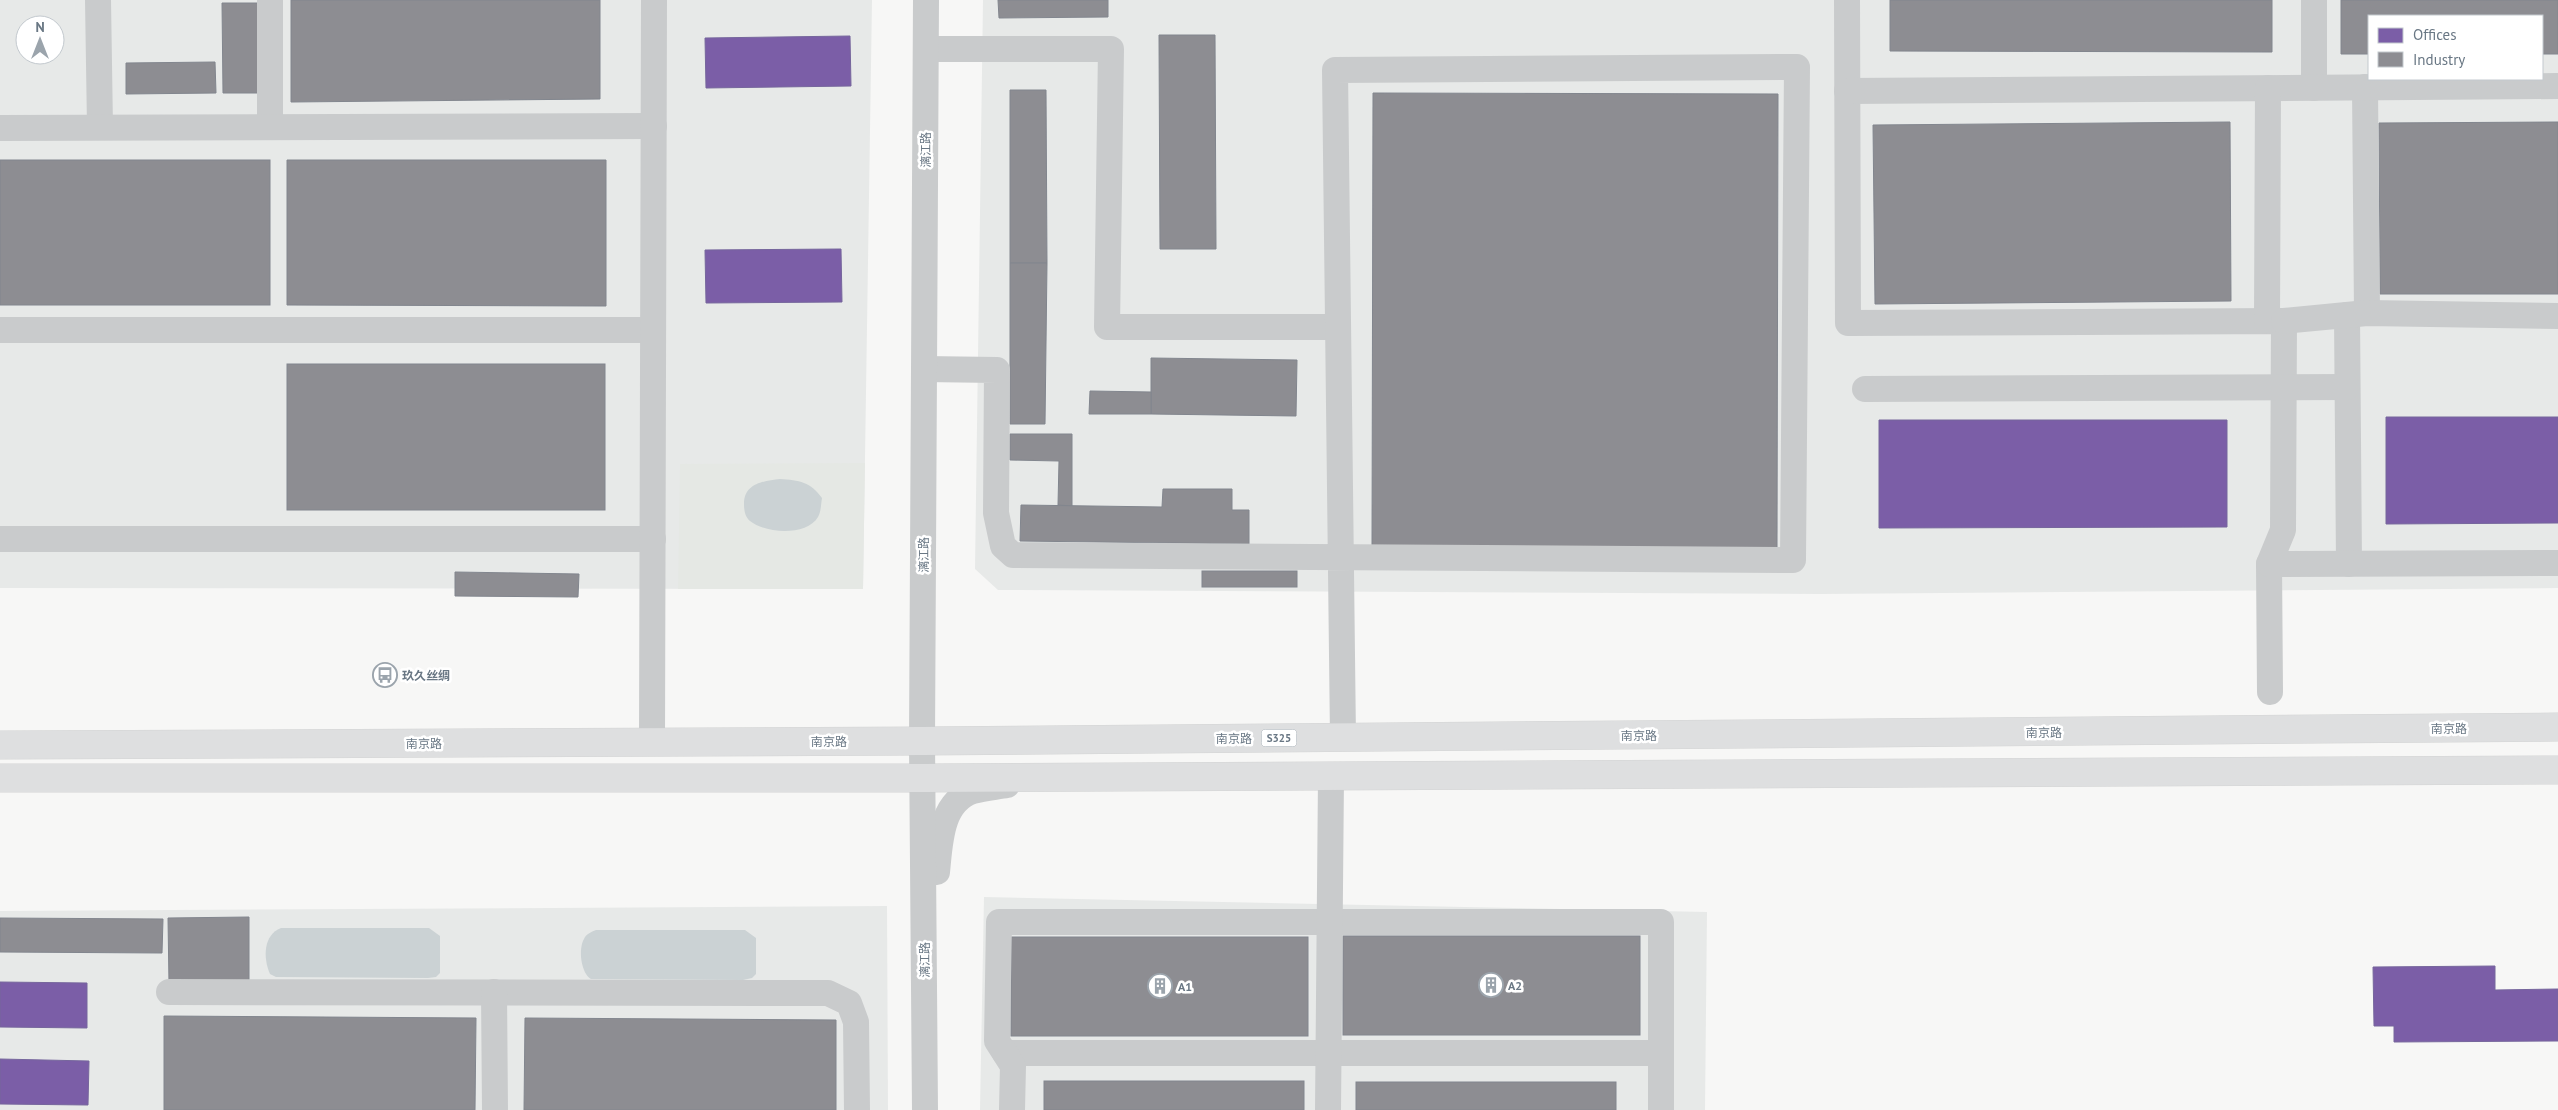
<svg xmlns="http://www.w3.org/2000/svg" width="2558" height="1110" viewBox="0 0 2558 1110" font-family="'PT Sans','Noto Sans SC',sans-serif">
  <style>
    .built { fill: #e7e9e8; fill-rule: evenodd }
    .green { fill: #e5e8e4 }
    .water { fill: #cbd2d4 }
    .offices { fill: #7b5ea7; stroke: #76669c }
    .industry { fill: #8d8d92; stroke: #82868e }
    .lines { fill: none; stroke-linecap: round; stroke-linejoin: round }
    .major-casing { stroke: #d3d4d4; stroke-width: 29 }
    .minor { stroke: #c9cbcc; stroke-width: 26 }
    .major { stroke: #dedfe0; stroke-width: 28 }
    .labels { text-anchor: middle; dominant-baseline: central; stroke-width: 5; stroke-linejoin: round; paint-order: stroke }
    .shield { fill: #fff; stroke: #96a0a9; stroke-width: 1 }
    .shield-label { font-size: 11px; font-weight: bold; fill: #697784 }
    .street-label { font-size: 12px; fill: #697784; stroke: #fff }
    .poi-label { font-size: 12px; font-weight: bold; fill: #697784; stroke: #fff; text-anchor: start }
  </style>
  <rect width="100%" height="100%" fill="#f7f7f6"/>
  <g class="built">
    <path d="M0 0H872L863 589 0 588ZM25 25H55V55H25Z"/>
    <path d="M983 0H2558V588L1821 594 998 590 975 569ZM2369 16H2542V79H2369Z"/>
    <polygon points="984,897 1707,912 1705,1110 980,1110"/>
    <polygon points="887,906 888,1110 0,1110 0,911"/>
  </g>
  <polygon class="green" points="865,463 863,589 678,589 680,464"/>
  <g class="water">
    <path d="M780 479C799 480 811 482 822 498 821 504 821 512 818 517 807 536 766 534 750 521 745 517 744 510 744 504 744 483 764 481 780 479Z"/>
    <path d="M281 928H429L440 936V973L436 977 428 978 276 977 270 974C263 958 263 935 281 928Z"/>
    <path d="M596 930H745L756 938V974L752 978 743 980 591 979C581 973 578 949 584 939 586 934 591 932 596 930Z"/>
  </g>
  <g class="offices">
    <polygon points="850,36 851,86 706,88 705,38"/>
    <polygon points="841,249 842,302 706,303 705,250"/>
    <polygon points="2386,417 2558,417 2558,523 2386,524"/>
    <polygon points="1879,420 2227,420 2227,527 1879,528"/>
    <polygon points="2495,966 2495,990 2558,989 2558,1041 2394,1042 2394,1026 2374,1026 2373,967"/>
    <polygon points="0,982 87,983 87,1028 0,1027"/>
    <polygon points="0,1059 89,1061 88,1105 0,1104"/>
  </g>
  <g class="industry">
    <polygon points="291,0 600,0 600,99 291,102"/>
    <polygon points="998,0 1108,0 1108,17 999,18"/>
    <polygon points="1890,0 2272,0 2272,52 1890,51"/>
    <polygon points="2341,0 2558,0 2558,54 2542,54 2542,16 2369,16 2369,54 2341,54"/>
    <polygon points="222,3 262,3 262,93 223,93"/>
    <polygon points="1159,35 1215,35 1216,249 1160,249"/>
    <polygon points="215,62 216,93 126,94 126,63"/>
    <polygon points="1010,90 1046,90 1047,263 1010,263"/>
    <polygon points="1373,93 1778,94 1777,549 1372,548"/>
    <polygon points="2230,122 2231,301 1875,304 1873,125"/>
    <polygon points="2558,122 2558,294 2380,294 2379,123"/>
    <rect x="0" y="160" width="270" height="145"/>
    <polygon points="287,160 606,160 606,306 287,305"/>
    <polygon points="1010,263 1047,263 1045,424 1010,424"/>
    <polygon points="1151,358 1297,360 1296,416 1151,414"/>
    <rect x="287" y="364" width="318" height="146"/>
    <polygon points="1090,391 1151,392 1151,414 1089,414"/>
    <polygon points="1010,434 1072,434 1072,506 1058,505 1059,461 1010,460"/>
    <polygon points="1163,489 1232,489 1232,510 1249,510 1249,544 1020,541 1021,505 1162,507"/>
    <rect x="1202" y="571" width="95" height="16"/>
    <polygon points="455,572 579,574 578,597 455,596"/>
    <polygon points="249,917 249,984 169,984 168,918"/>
    <polygon points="0,918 163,919 162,953 0,952"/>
    <rect x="1343" y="936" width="297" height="99"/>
    <rect x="1011" y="937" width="297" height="99"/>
    <polygon points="164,1016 476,1018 475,1110 164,1110"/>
    <polygon points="525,1018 836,1020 836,1110 524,1110"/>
    <rect x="1044" y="1081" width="260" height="29"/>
    <rect x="1356" y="1082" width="260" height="28"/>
  </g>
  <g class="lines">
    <defs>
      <g id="major">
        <polyline points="0,745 922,741 2558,727"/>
        <polyline points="0,778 922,778 2558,770"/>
      </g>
    </defs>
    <use href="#major" class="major-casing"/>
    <g class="minor">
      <polyline points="98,0 100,127"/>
      <polyline points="1847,0 1848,323 2284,321 2283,530 2269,564 2270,692"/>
      <polyline points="926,49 1111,49 1107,327 1338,327"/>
      <polyline points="2365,87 2367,313"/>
      <polyline points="2314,88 2314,0"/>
      <polyline points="1847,91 2558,86"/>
      <polyline points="270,127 270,0"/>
      <polyline points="0,128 654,126"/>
      <polyline points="2347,315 2349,564"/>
      <polyline points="2267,321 2268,88"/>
      <polyline points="2284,321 2367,313 2558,316"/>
      <polyline points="0,330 653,330"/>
      <path d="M924 369 997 370 996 513 1003 546 1013 555 1793 560 1797 67 1335 70C1338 293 1340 515 1343 737"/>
      <polyline points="1865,389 2347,387"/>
      <polyline points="0,539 653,539"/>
      <polyline points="2269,564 2558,563"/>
      <polyline points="652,742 654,0"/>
      <path d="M937 872C940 844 940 802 973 791 984 788 996 787 1007 785"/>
      <polyline points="169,992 828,993 849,1003 856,1022 857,1110"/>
      <polyline points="494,992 495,1110"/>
      <polyline points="1005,1053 1661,1053"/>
      <polyline points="925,1110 922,741 926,0"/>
      <polyline points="1012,1110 1013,1066 997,1041 999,922 1661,922 1661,1110"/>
      <polyline points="1328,1110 1331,776"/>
    </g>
    <use href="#major" class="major"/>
  </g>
  <defs>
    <symbol id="bus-ring" viewBox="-11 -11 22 22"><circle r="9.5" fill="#fff" stroke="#9ba4ac" stroke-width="1.5"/><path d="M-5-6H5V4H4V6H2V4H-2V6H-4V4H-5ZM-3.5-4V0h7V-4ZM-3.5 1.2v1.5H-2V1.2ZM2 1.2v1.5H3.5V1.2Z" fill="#9ba4ac"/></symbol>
    <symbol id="building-ring" viewBox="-11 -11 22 22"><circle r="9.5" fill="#fff" stroke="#9ba4ac" stroke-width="1.5"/><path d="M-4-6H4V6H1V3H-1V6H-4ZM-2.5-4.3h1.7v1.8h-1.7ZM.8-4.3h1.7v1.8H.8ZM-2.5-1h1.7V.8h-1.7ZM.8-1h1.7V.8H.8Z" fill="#9ba4ac"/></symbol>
  </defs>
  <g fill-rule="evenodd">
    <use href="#bus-ring" x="371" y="661" width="28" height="28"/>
    <use href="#building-ring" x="1477" y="971" width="28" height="28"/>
    <use href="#building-ring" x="1146" y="972" width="28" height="28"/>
  </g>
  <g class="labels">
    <rect class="shield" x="1261.5" y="729.5" width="35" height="17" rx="4"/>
    <g class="shield-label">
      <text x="1279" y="738">S325</text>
    </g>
    <g class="street-label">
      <text transform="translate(925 150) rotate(-90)">漓江路</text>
      <text transform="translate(923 555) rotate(-90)">漓江路</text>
      <text x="2449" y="728">南京路</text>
      <text x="2044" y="732">南京路</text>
      <text x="1639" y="735">南京路</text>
      <text x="1234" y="738">南京路</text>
      <text x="829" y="741">南京路</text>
      <text x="424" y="743">南京路</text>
      <text transform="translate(924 960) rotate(-90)">漓江路</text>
    </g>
    <g class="poi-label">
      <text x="402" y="675">玖久丝绸</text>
      <text x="1508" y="985">A2</text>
      <text x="1178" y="986">A1</text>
    </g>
  </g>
  <rect x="2368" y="15" width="175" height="65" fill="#ffffff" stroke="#c3c9ce"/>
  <rect x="2378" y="28" width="25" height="15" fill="#7b5ea7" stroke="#c3c9ce"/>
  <text x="2413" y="40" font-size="15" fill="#697784">Offices</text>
  <rect x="2378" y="52" width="25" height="15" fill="#8d8d92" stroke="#c3c9ce"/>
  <text x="2413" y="65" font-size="15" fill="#697784">Industry</text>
  <g transform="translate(40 40)"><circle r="24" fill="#ffffff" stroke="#c3c9ce"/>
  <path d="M0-4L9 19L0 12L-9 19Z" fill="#9ba4ac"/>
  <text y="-8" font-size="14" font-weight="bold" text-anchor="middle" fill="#697784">N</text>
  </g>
</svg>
